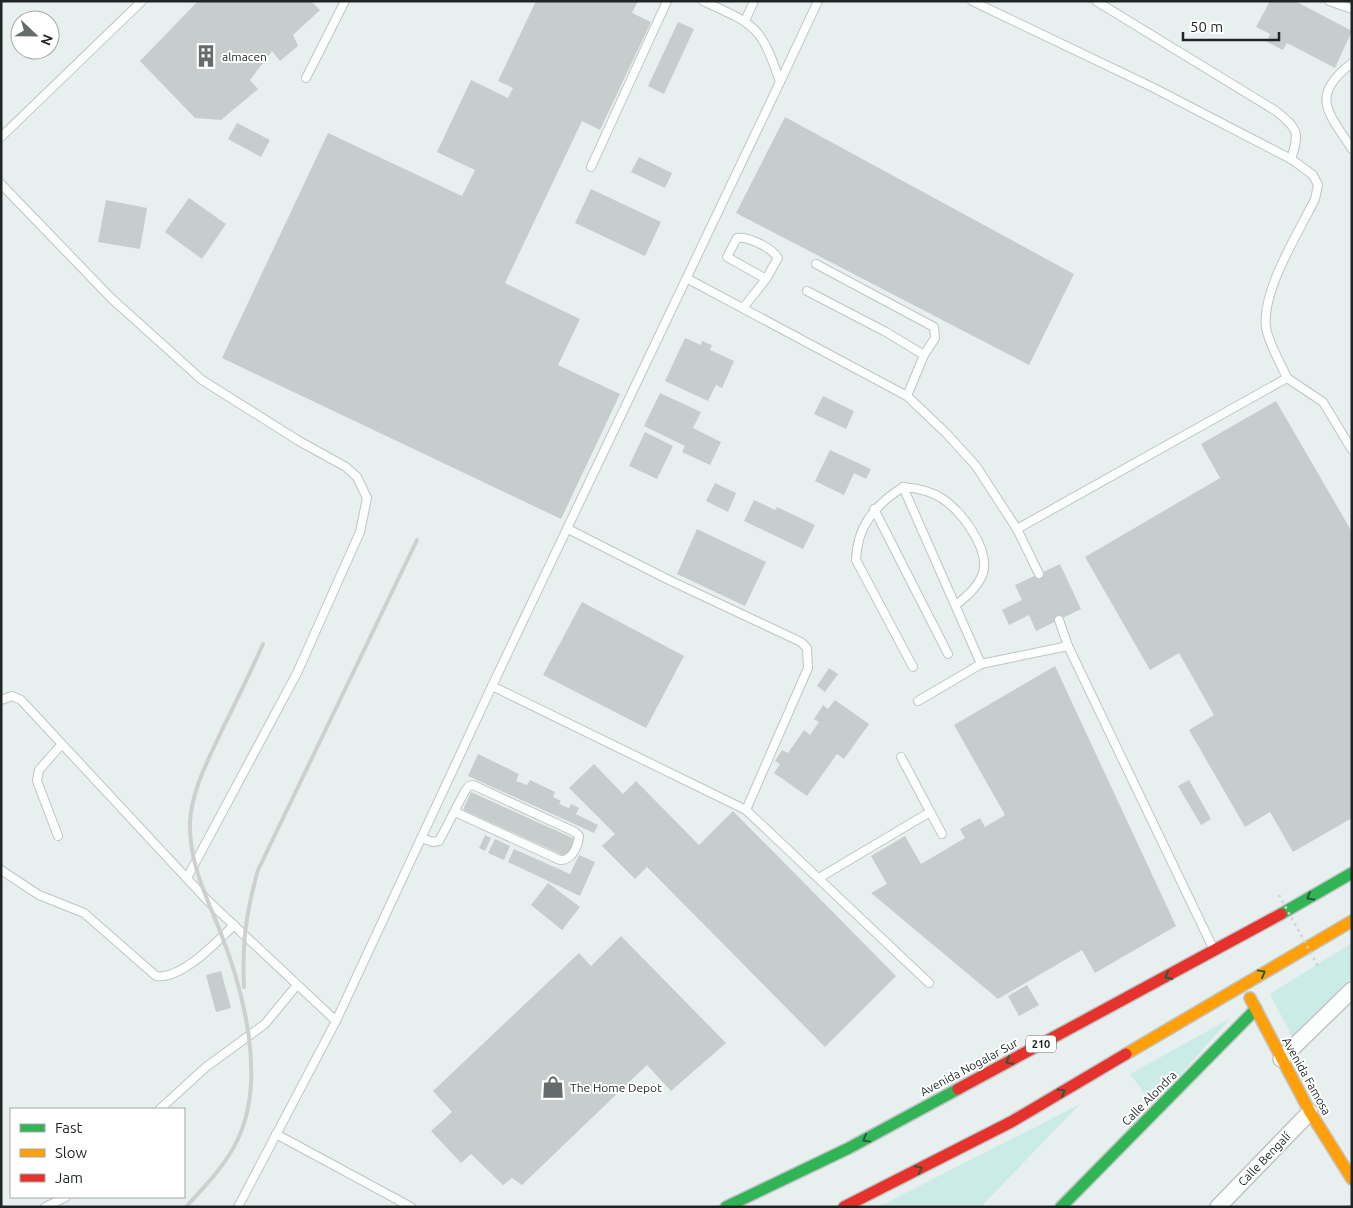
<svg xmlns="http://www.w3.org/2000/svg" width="1353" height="1208" viewBox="0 0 1353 1208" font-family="Ubuntu,sans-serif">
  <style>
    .green { fill: #cbece6 }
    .building { fill: #c7cdcc }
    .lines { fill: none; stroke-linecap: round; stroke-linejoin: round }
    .lane-casing { stroke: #bfc5c4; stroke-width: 10 }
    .street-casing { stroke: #bfc5c4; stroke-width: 18 }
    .fast-casing { stroke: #bfc5c4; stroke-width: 14 }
    .slow-casing { stroke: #bfc5c4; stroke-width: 14 }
    .jam-casing { stroke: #bfc5c4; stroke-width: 14 }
    .lane { stroke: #fcfdfd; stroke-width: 8 }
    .street { stroke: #fcfdfd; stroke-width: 15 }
    .fast { stroke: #30b455; stroke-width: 11 }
    .slow { stroke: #ff9f0a; stroke-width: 11 }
    .jam { stroke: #e5322d; stroke-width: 11 }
    .rail { stroke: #cdd0cf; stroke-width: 4 }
    .path-bridge { stroke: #cfd2d1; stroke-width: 2.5; stroke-dasharray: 2.5 4; stroke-linecap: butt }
    .oneway { stroke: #265e38 }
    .labels { text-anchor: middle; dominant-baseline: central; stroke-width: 4; stroke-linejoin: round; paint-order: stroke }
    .shield { fill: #fff; stroke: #626666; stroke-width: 1 }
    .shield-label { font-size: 11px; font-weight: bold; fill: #1f2524 }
    .poi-label { font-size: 12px; fill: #1f2524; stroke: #fff; text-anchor: start }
    .street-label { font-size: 12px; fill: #1f2524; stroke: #fff }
  </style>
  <rect width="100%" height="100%" fill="#e8f0ef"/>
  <g class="green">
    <polygon points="1352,943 1352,979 1294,1040 1270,994"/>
    <polygon points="1231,1018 1153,1105 1130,1074"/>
    <polygon points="1080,1104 981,1207 878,1207"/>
  </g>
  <g class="building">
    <polygon points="198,1 311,1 320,10 293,35 298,46 280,61 272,51 250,80 258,89 221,120 195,118 140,61"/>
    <polygon points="536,1 638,1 632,13 651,22 600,130 582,121 505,283 580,319 558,365 620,394 561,519 222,358 328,133 462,196 475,170 437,152 471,80 508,98 513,88 498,81"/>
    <polygon points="1270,1 1295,1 1352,31 1335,68 1287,43 1283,50 1267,42 1270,34 1256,27"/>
    <polygon points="678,22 694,29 664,94 648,86"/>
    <polygon points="785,117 1074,274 1029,365 736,213"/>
    <polygon points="237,123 270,140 261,157 228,139"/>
    <polygon points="639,157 672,173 665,188 631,172"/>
    <polygon points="591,189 661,222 645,256 575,223"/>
    <polygon points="189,198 226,224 202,259 165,232"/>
    <polygon points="106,200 147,208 140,249 98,242"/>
    <polygon points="685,338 701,345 702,341 712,345 710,350 734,361 722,388 716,385 708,401 665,381"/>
    <polygon points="660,393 701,412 693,428 721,442 710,465 682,452 685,446 644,426"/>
    <polygon points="823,396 854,411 846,429 814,414"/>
    <polygon points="1276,401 1352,532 1352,818 1293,852 1270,812 1245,827 1189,730 1214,715 1179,653 1150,670 1085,557 1220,478 1201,444"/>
    <polygon points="645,432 673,446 657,479 629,466"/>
    <polygon points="830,450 871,469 866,479 854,473 844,495 815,481"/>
    <polygon points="715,483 736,493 728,512 706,501"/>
    <polygon points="754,500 775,510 777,507 815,525 803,549 744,521"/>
    <polygon points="697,529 766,562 745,606 677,574"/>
    <polygon points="1060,564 1081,609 1036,631 1029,615 1009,625 1002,610 1022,600 1015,585"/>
    <polygon points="582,602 684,656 646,728 543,675"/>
    <polygon points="1055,666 1176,926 1095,973 1082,950 998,999 871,893 887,884 871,856 905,836 921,864 965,838 960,829 980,818 985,827 1005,815 954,725"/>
    <polygon points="829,668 838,674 825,692 817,686"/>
    <polygon points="835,700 869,724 844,759 837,754 807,796 774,773 780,764 775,761 782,750 788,753 804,730 810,735 819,722 814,719 823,705 828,709"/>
    <polygon points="478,754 519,774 516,781 527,785 530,780 555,792 553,797 561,801 559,804 569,808 571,804 579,808 576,814 598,825 594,833 468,776"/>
    <polygon points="594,764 623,794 636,781 699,845 733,811 896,976 825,1047 647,867 635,879 602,846 615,834 569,788"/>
    <polygon points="1189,780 1211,819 1201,825 1178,786"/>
    <polygon points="471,792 575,839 567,857 463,810"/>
    <polygon points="485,835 491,838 485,851 479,848"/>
    <polygon points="495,839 510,846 504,860 488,853"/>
    <polygon points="514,849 570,874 579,855 595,862 580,896 508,862"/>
    <polygon points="548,883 580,907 562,930 531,905"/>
    <polygon points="621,936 726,1043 671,1091 647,1065 522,1185 512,1178 503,1185 471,1154 461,1163 431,1131 452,1112 433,1091 579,953 591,966"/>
    <polygon points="221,971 231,1008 216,1012 206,975"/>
    <polygon points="1027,985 1039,1005 1019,1016 1008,996"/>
  </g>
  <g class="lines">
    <defs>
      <g id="lane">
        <path d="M972 1 1152 87 1291 159 1313 175 1318 185 1315 199C1299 232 1261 291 1266 328 1269 344 1280 362 1287 378L1017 529"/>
        <path d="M1096 1 1276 111C1298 129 1300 132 1291 159"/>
        <polyline points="1329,1 1352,9"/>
        <polyline points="745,21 754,1"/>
        <path d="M1352 63C1309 96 1328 112 1352 149"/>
        <polyline points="306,78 345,1"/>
        <polyline points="780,82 818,1"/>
        <polyline points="1,137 142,1"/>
        <polyline points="591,167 667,1"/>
        <polyline points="1,184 111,298 202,380 299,441 346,467 357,477 367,498 360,532 297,673 187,878"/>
        <polyline points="816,264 934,327 935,338 924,355"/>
        <polyline points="688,279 907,396 946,433 976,466 1017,529 1039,574"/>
        <polyline points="807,291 886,332 924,355 907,396"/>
        <path d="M743 308 766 279 778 258C772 248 748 236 737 238L727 257 766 279"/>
        <polyline points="1287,378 1323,402 1352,450"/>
        <polyline points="903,487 981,664"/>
        <polyline points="874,509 948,654"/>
        <polyline points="1059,620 1068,646 1213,948"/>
        <path d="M913 667 856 560C857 526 875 505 903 487 917 488 931 491 943 499 962 512 990 549 983 573 978 587 967 596 956 605"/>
        <polyline points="492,686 746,810 808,668 807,648 801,642 669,580 568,529"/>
        <polyline points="1,700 12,696 21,700 207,900 336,1021"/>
        <polyline points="918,701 981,664 1068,646"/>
        <polyline points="901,757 942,834"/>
        <polyline points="746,810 929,983"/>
        <polyline points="58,836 37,781 39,770 62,744"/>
        <path d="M421 838 433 842 439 841 465 791 469 786 473 785 575 832 579 836C578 846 572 861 560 860L455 812"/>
        <path d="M1 870 39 895 84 913 156 976C181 980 217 942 234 925"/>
        <polyline points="819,878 930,812"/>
        <polyline points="160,1109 206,1067 265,1024 297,985"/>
        <polyline points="276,1134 411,1207"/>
        <polyline points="45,1207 66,1197"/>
        <path d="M238 1207 336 1021 492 686 780 82C761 26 756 25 703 1"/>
      </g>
      <g id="street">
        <polyline points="1281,1059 1352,990"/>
        <polyline points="1218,1207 1310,1112"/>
      </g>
      <g id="fast">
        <polyline points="1281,914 1352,873"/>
        <polyline points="726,1207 849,1148 958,1089"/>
        <polyline points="1061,1207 1256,1009"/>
      </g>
      <g id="slow">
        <polyline points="1250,998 1310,1112 1352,1179"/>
        <polyline points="1126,1054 1352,921"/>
      </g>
      <g id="jam">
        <polyline points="958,1089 1281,914"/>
        <polyline points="844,1207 1011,1122 1126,1054"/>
      </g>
    </defs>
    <use href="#lane" class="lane-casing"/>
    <use href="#street" class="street-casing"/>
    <use href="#fast" class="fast-casing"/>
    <use href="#slow" class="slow-casing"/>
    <use href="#jam" class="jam-casing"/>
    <use href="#lane" class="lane"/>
    <use href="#street" class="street"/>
    <use href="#fast" class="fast"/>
    <use href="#slow" class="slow"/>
    <use href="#jam" class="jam"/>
    <g class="rail">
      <path d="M244 987C242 942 246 913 258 870L417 540"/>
      <path d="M186 1207C204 1187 225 1166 237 1141 267 1080 244 992 220 931 206 896 189 862 190 823 191 791 209 758 222 730 236 702 250 673 263 644"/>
    </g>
    <polyline class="path-bridge" points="1279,895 1318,966"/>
  </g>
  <defs><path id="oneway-chevron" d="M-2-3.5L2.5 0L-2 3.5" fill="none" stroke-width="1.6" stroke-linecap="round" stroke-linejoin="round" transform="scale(1.25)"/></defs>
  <g class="oneway">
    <use href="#oneway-chevron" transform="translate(1310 897) rotate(150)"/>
    <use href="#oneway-chevron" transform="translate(1262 973) rotate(-29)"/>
    <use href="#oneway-chevron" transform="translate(1168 976) rotate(152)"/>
    <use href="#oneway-chevron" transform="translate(1009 1061) rotate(152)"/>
    <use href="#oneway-chevron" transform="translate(1062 1092) rotate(-30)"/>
    <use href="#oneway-chevron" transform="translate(866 1139) rotate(151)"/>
    <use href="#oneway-chevron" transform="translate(919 1169) rotate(-26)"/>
  </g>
  <defs>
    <symbol id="building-bare" viewBox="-9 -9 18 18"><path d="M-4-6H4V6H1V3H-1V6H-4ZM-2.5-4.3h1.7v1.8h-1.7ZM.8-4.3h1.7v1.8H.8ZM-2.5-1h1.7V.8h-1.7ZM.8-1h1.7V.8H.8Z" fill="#656c6b" stroke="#fff" stroke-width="2.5" paint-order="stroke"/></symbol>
    <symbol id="shop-bare" viewBox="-9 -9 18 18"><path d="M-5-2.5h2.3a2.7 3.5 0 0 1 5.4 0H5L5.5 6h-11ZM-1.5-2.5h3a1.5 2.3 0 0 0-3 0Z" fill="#656c6b" stroke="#fff" stroke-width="2.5" paint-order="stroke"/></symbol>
  </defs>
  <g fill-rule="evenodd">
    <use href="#building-bare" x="190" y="40" width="32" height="32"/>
    <use href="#shop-bare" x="537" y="1071" width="32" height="32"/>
  </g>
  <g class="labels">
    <rect class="shield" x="1026" y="1035.5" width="30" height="17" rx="4"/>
    <g class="shield-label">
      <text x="1041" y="1044">210</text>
    </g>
    <g class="poi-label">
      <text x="222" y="56">almacen</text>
      <text x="570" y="1087">The Home Depot</text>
    </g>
    <g class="street-label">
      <text transform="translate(969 1067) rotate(-28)">Avenida Nogalar Sur</text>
      <text transform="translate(1307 1076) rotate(61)">Avenida Famosa</text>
      <text transform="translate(1149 1098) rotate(-45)">Calle Alondra</text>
      <text transform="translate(1264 1159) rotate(-46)">Calle Bengalí</text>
    </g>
  </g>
  <rect width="1353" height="1208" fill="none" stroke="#1f2524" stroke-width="5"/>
  <rect x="10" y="1108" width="175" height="90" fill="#ffffff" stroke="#a5a8a7"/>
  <rect x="20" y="1124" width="25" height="8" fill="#30b455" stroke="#a5a8a7"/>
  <text x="55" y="1133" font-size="15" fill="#1f2524">Fast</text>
  <rect x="20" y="1149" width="25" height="8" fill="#ff9f0a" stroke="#a5a8a7"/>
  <text x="55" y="1158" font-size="15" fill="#1f2524">Slow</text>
  <rect x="20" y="1174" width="25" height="8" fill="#e5322d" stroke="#a5a8a7"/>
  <text x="55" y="1183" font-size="15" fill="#1f2524">Jam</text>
  <g transform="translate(35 35) rotate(112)"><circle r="24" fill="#ffffff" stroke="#a5a8a7"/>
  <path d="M0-4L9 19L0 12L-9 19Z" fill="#656c6b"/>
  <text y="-8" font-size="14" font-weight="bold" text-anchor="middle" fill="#1f2524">N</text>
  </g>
  <path d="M1183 32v8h96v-8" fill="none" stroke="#1f2524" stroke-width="2.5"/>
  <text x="1190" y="32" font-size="15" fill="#1f2524" stroke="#ffffff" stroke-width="4" paint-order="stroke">50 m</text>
</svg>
